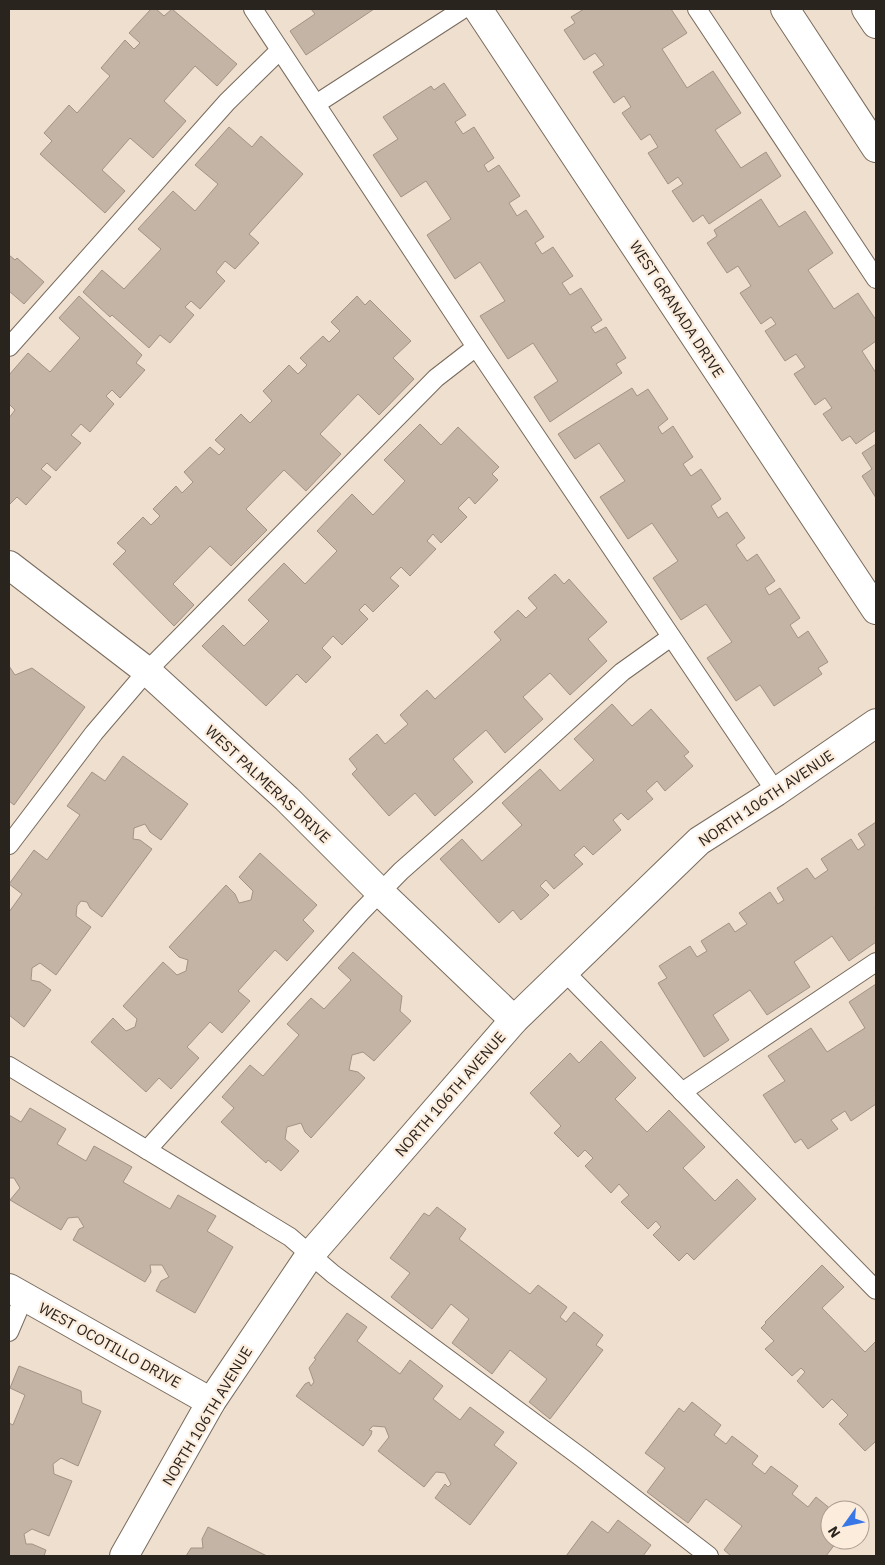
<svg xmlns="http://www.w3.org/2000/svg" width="885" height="1565" viewBox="0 0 885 1565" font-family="'IBM Plex Sans',sans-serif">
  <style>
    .building { fill: #c4b4a5; stroke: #a29385 }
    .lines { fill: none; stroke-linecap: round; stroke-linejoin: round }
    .lane-casing { stroke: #796b5d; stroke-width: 20 }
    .street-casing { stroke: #796b5d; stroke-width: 30 }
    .primary-casing { stroke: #796b5d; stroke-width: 30 }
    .lane { stroke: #fff; stroke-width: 18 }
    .street { stroke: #fff; stroke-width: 28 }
    .primary { stroke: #fff; stroke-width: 28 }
    .labels { text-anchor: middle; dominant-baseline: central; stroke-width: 4.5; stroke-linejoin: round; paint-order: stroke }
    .street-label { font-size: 15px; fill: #2a241f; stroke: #fcecdc }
  </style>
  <rect width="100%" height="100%" fill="#efdfcf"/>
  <g class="building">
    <polygon points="151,9 156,9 164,16 172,9 237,64 217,86 195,66 164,101 186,121 153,158 130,138 102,170 125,191 105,213 40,154 52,141 44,133 69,105 77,113 110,76 101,68 125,40 134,49 140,43 129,33"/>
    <polygon points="311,9 374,9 306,55 290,31 315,14"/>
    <polygon points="584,9 671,9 687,33 662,49 687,88 713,71 741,113 715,130 741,168 766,152 781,176 709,224 703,215 693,222 672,191 683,184 678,177 668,184 648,153 658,147 650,134 641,140 622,113 631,107 624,96 614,103 593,72 604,65 595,53 584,60 564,30 575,23 571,17"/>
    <polygon points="444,83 466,115 455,122 463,134 474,127 494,158 484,165 488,172 499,165 520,196 509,203 517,216 526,210 544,237 535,243 542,254 553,247 573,276 562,283 570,295 581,288 602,320 591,327 595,333 606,327 626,358 616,364 622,373 550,422 534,397 558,381 533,343 508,359 480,316 505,301 480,262 455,279 427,235 451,219 426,181 401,197 373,155 398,139 383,117 431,86 434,90"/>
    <polygon points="229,127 252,147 261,136 303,174 249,234 259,243 235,269 225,261 216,272 225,281 200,309 191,301 185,307 194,315 170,343 160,335 149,348 112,315 110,317 83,292 102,270 124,289 161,249 138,229 173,191 195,211 218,184 195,165"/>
    <polygon points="761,199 779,227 805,211 833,253 808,270 834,309 858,293 876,320 876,341 862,351 876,373 876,430 856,444 850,436 842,441 823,414 832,408 825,398 815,405 794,374 805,367 796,354 785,361 765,331 776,324 771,317 761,324 740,293 751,286 738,266 727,273 707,243 717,236 714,230"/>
    <polygon points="9,255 15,260 17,258 44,282 24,304 9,291"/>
    <polygon points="79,296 142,355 136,363 145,370 120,398 112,390 106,396 114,404 90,432 81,424 71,435 81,443 56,471 47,463 41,469 51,477 26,505 17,497 10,504 9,503 9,418 15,410 9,404 9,375 28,353 50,372 80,338 59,318"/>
    <polygon points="357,296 365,305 370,300 411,341 393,358 414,379 379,415 358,394 320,434 341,454 306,491 284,470 246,509 267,530 231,566 210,546 173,584 194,605 174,626 113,564 126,551 117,543 143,517 151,525 160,516 153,509 176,486 182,493 193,482 184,472 210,447 219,455 225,449 215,440 241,414 250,423 272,401 263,391 289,365 298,374 307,365 300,358 323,336 329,342 340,331 331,322"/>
    <polygon points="632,388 637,396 648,389 668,419 658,427 662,434 673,426 693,457 683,464 691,476 701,469 721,499 711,506 718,518 727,512 745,538 736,545 747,561 757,554 775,581 765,588 769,595 780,588 800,618 790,625 798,638 808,631 828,662 818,668 822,674 774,706 760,685 736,701 707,658 732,642 706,604 681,620 653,578 678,561 652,523 628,539 600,497 625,481 599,443 575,459 558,434"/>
    <polygon points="420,424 441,445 458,427 499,467 492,474 498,480 475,504 469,497 458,508 467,517 441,543 433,534 427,541 436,549 410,576 401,567 390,578 399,586 373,612 365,604 359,610 368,619 342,645 333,636 322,648 331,657 306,683 297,674 266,706 202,646 223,625 244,646 269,621 248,600 284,563 305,584 337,551 317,531 352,494 373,515 405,481 384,460"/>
    <polygon points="876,444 876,498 862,476 872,469 862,453"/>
    <polygon points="555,574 564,584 569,579 607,622 588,639 607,661 570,695 550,673 523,697 543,719 505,753 486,730 453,759 473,782 435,816 415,793 389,816 352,774 357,769 349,759 377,734 385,744 408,724 400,715 427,690 435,699 501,640 494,632 518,610 526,618 537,608 528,598"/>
    <polygon points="9,666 15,675 32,668 85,707 14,805 9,801"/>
    <polygon points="612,704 632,726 651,709 689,752 684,756 693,766 665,791 657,781 646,791 653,799 628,820 621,813 613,820 621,830 593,855 584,846 574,855 583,864 554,889 546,880 540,886 549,895 521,920 513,910 499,923 440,859 462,839 482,861 522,825 502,803 540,769 560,791 594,760 574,739"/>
    <polygon points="123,756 188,804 161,840 150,832 145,824 134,828 133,839 140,840 152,849 102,917 90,908 87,902 81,901 77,906 76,916 91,927 56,975 40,963 32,968 31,980 40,982 51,990 24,1027 9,1015 9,912 22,894 9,884 34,850 47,860 80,815 67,806 92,772 105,781"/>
    <polygon points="876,822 876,907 875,908 876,910 876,942 849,961 832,936 794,962 810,987 767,1015 750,990 713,1015 729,1040 704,1057 658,983 667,978 659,966 690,946 697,957 707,951 701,941 729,923 735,932 747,924 739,913 770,892 778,904 784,900 777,888 807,868 815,879 828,870 821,859 851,839 858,850 865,845 858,834"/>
    <polygon points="260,853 317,905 303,920 314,931 287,961 275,950 238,991 250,1001 222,1033 210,1022 187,1047 199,1058 171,1089 159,1078 146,1092 91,1042 113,1018 126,1031 135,1027 137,1019 123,1006 163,962 177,975 186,971 188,960 179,957 169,947 226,885 235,894 239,903 251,900 253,891 239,877"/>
    <polygon points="353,952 402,996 400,1011 411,1021 374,1061 363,1052 352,1055 349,1070 358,1072 365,1078 311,1138 305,1132 301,1123 287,1127 285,1139 299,1151 281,1171 268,1160 266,1163 221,1122 234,1108 222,1097 250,1065 263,1076 299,1035 287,1024 311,998 324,1009 351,980 338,968"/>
    <polygon points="876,984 876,1089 875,1090 876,1092 876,1104 851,1121 845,1111 831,1120 838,1129 808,1149 801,1139 795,1143 763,1095 785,1081 768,1056 811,1028 827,1052 865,1028 849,1002"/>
    <polygon points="601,1041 636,1078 615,1099 647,1132 669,1110 705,1147 683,1168 715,1201 737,1179 756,1199 694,1260 687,1253 679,1261 653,1235 661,1227 656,1221 648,1229 621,1202 629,1195 619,1184 611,1193 585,1166 593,1158 585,1150 578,1157 554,1133 561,1126 530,1093 570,1053 579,1063"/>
    <polygon points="30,1108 66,1129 57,1144 86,1161 94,1146 132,1167 123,1182 170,1209 178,1195 216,1216 207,1231 233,1247 195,1313 156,1291 161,1281 169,1277 162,1265 150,1265 151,1272 145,1282 73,1240 79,1229 84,1227 78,1217 68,1218 61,1230 10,1200 20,1188 14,1178 9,1178 9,1115 21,1122"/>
    <polygon points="437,1207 466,1229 459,1239 530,1294 538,1285 567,1307 560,1317 566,1322 574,1312 603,1335 596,1345 603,1350 550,1419 529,1402 547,1379 510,1350 492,1374 452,1343 469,1319 451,1304 432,1329 391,1297 410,1273 390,1258 424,1213 429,1216"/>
    <polygon points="822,1265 844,1287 822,1308 865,1352 876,1341 876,1444 875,1442 865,1451 839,1424 848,1415 832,1399 823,1408 797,1381 805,1372 801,1368 792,1376 765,1349 774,1341 761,1328 766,1323 765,1322"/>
    <polygon points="347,1313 367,1327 357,1341 400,1374 410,1360 443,1386 433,1399 460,1420 470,1407 504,1432 494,1445 517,1463 470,1525 435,1498 445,1484 448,1487 451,1484 445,1473 436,1472 424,1487 378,1451 389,1437 385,1427 373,1426 369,1430 372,1431 371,1435 363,1446 296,1396 305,1384 309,1382 311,1386 314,1382 309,1368 316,1359 314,1358"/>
    <polygon points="19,1366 81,1391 82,1403 101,1411 78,1466 61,1458 53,1464 54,1474 72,1481 49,1536 32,1529 24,1534 26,1544 32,1544 46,1550 44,1556 9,1556 9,1423 13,1425 25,1395 10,1388"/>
    <polygon points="692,1402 721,1425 714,1435 726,1444 732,1436 758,1456 752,1464 765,1474 771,1466 798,1486 792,1494 808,1507 816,1497 832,1510 830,1510 830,1540 838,1540 826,1556 731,1556 724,1550 742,1526 706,1499 688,1523 647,1492 665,1468 645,1453 679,1408 684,1412"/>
    <polygon points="618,1520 651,1545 643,1556 566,1556 592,1521 608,1533"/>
    <polygon points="208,1527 267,1556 186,1556 191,1548 203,1548 202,1539"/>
  </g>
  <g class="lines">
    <defs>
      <g id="lane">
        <polyline points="253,9 476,347 776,792"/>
        <polyline points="697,9 876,279"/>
        <polyline points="316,104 463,9"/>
        <polyline points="9,347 227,102 280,50"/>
        <polyline points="9,845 94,733 147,671 436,378 476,347"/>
        <polyline points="564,971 876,1290"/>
        <polyline points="9,1066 290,1237 333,1274 582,1458 709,1556"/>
        <polyline points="682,1092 876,962"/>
        <polyline points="147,1150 361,912 401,871 478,803 622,672 671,637"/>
        <polyline points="9,1332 24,1297"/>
      </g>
      <g id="street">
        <polyline points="478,9 876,610"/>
        <polyline points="9,565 147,671 287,799 380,892 514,1020"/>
        <polyline points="9,1288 211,1402"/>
        <polyline points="124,1556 211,1402 310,1255 514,1020 699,841 776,792 876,723"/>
      </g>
      <g id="primary">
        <polyline points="785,9 876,148"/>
        <polyline points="866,9 876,24"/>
      </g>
    </defs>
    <use href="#lane" class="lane-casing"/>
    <use href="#street" class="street-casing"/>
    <use href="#primary" class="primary-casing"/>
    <use href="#lane" class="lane"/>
    <use href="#street" class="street"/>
    <use href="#primary" class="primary"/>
  </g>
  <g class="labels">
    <g class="street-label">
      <text transform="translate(677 309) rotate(57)">WEST GRANADA DRIVE</text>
      <text transform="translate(268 784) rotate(43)">WEST PALMERAS DRIVE</text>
      <text transform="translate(766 798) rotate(-34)">NORTH 106TH AVENUE</text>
      <text transform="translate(450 1094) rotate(-49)">NORTH 106TH AVENUE</text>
      <text transform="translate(110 1345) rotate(29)">WEST OCOTILLO DRIVE</text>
      <text transform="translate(207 1416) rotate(-59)">NORTH 106TH AVENUE</text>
    </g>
  </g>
  <rect width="885" height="1565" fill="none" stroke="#2a241f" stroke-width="20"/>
  <g transform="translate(845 1525) rotate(237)"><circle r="24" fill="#fcecdc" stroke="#a89c90"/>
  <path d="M0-4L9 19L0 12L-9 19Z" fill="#3a77e6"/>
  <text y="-8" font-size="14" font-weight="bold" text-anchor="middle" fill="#2a241f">N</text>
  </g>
</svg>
